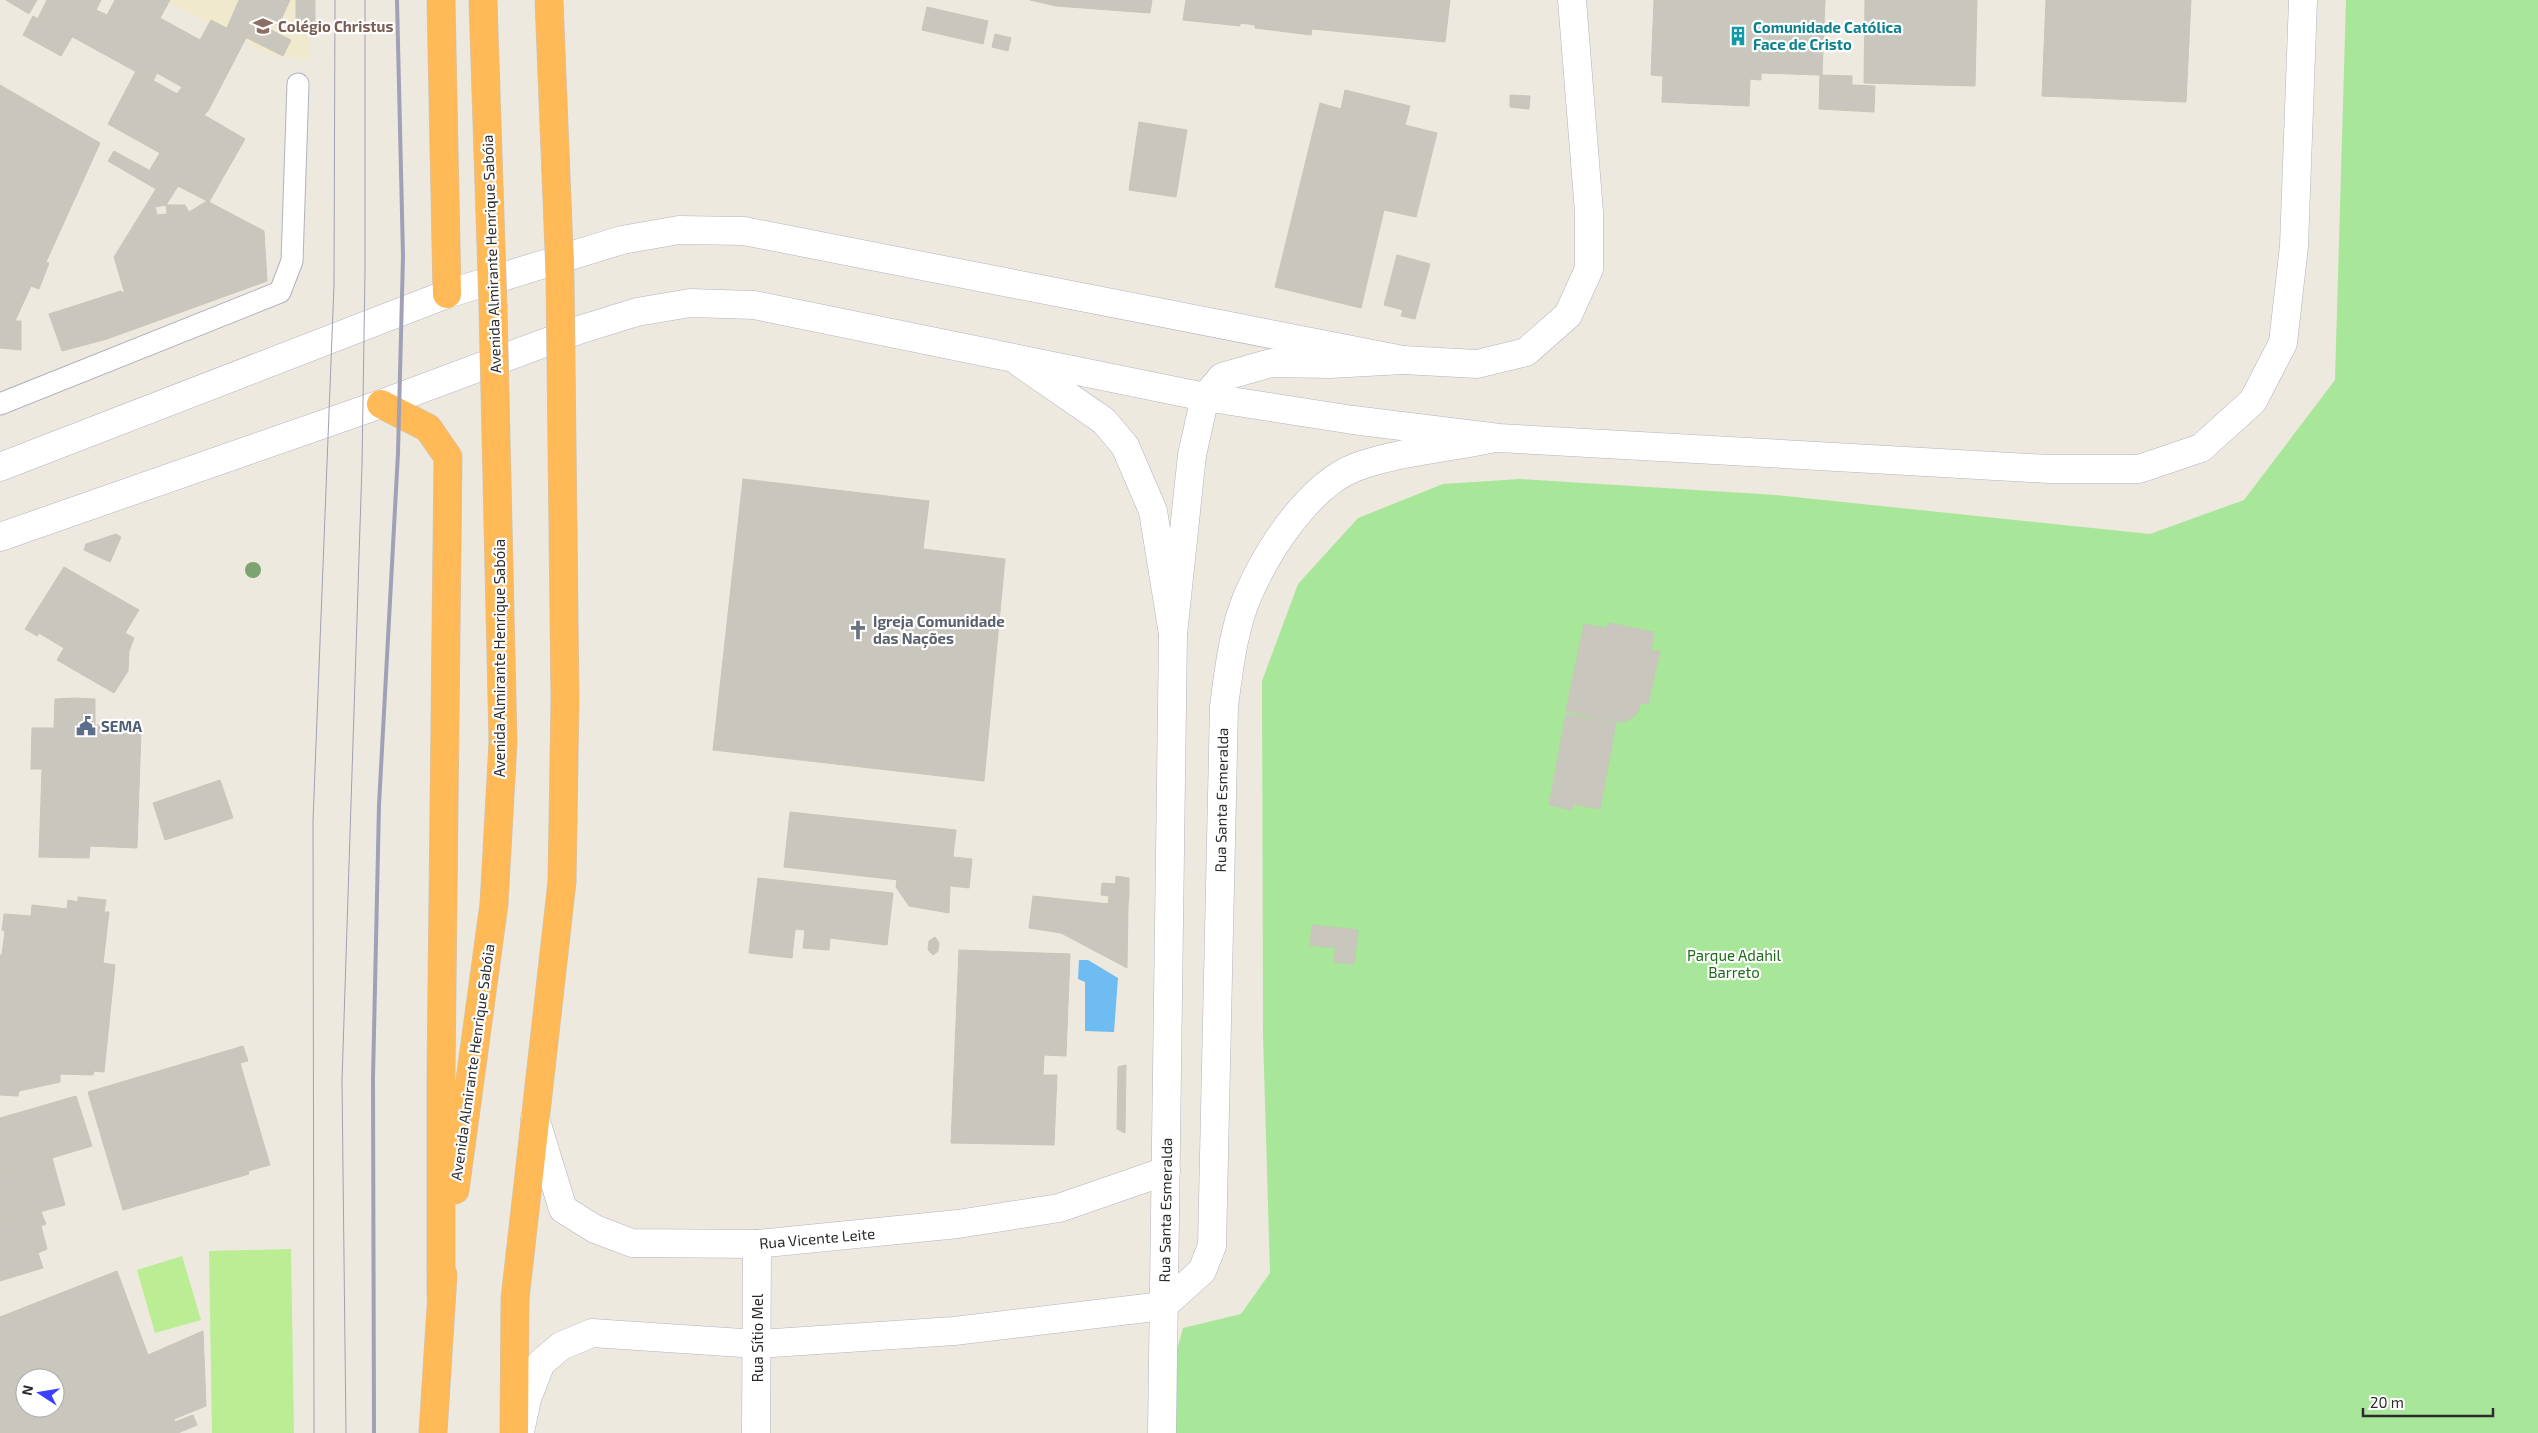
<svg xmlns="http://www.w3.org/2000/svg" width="2538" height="1433" viewBox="0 0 2538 1433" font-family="'Exo 2',sans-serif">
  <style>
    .education { fill: #f0e9cd }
    .green { fill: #a8e699 }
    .pitch { fill: #baed94 }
    .water { fill: #6ebcf2 }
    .building { fill: #c9c6bd; stroke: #c9c6b7; fill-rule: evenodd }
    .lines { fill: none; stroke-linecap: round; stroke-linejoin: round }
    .lane-casing { stroke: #b2b2c0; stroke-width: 23 }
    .street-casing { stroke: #b2b2c0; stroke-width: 29 }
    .secondary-casing { stroke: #b2b2c0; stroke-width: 29 }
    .highway-casing { stroke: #c8c8c8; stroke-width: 29 }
    .lane { stroke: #fff; stroke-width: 21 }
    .street { stroke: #fff; stroke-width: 28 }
    .secondary { stroke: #fff; stroke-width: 28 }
    .highway { stroke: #ffb957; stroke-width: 28 }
    .tram { stroke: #a0a0b6; stroke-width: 1 }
    .rail { stroke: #a0a0b6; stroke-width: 4 }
    .highway-bridge-casing { stroke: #c8c8c8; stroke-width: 29; stroke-linecap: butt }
    .highway-bridge { stroke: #ffb957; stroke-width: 28 }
    .tree { fill: #7ba471 }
    .labels { text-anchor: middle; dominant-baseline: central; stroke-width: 4.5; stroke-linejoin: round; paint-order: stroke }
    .education-label { font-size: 15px; font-weight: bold; fill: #785e54; stroke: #fff; text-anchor: start }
    .culture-label { font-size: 15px; font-weight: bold; fill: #0d838f; stroke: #fff; text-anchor: start }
    .street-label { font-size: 15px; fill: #2c2c2c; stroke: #fff }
    .worship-label { font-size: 15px; font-weight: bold; fill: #5b616d; stroke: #fff; text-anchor: start }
    .service-label { font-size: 15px; font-weight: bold; fill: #4e5e75; stroke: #fff; text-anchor: start }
    .park-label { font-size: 15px; fill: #1d6c18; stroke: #fff }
  </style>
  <rect width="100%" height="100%" fill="#eee9de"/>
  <polygon class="education" points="165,0 310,0 310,61 266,53"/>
  <polygon class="green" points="2346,0 2538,0 2538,1433 1170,1433 1169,1379 1183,1328 1241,1314 1270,1273 1263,1035 1262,681 1298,584 1358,518 1443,484 1520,479 1776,495 2150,534 2244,500 2335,380"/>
  <g class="pitch">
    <polygon points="291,1249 294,1433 212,1433 209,1251"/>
    <polygon points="182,1256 201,1320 155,1333 137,1270"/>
  </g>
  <polygon class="water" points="1079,960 1088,960 1118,978 1114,1032 1085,1031 1085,982 1078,979"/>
  <g class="building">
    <polygon points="6,0 37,0 29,14"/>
    <polygon points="47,0 101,0 96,10 107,15 115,0 170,0 160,18 200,40 211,20 246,38 208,111 177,94 182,87 157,73 153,81 38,18"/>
    <polygon points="239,0 290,0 278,26 268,21 265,27 291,40 283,56 227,28"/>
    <polygon points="296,0 315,0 315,31 296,30"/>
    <polygon points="1030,0 1152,0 1150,13 1056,6"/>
    <polygon points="1186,0 1450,0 1445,42 1312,29 1311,35 1255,28 1255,25 1240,23 1240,26 1183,20"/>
    <polygon points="1654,0 1825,0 1822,75 1852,76 1852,85 1875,86 1874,112 1819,109 1820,75 1761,73 1761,80 1750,79 1749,106 1662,102 1663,76 1651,75"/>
    <polygon points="1865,0 1977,0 1975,86 1864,83"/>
    <polygon points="2046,0 2191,0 2186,102 2042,96"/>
    <polygon points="927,7 988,21 983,44 922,30"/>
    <polygon points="33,16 72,37 61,56 23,35"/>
    <polygon points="995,34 1011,38 1008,51 992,47"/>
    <polygon points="136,71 208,111 204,115 245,139 209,202 149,171 160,153 108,124"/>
    <polygon points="0,85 100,143 46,262 49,263 39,289 31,286 15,321 21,321 21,350 0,348"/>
    <polygon points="1345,90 1410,106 1405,125 1437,133 1416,217 1384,210 1361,308 1275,287 1320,103 1341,109"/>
    <polygon points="1510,95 1530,96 1529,109 1510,107"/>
    <polygon points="1139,122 1187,130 1176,197 1129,190"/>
    <path d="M114 151 178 186 166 205H185L189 212 207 201 264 231 267 281 107 339 62 351 49 314 121 291 125 294 114 257 156 189 108 161ZM166 205 167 214 157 215 155 207Z"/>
    <polygon points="1397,255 1430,264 1415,319 1401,316 1403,310 1384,305"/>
    <polygon points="743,479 929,501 923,549 1005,559 984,781 713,750"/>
    <polygon points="116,534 121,537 110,562 84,550 86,544"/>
    <polygon points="64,567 139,610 125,633 134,638 129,651 128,671 114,693 57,660 64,648 39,633 37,636 25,629"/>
    <polygon points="1608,623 1654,632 1651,650 1660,651 1648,704 1641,703 1637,714 1625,722 1614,722 1566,711 1584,624 1607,628"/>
    <polygon points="75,698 95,699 95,725 132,726 132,731 141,731 137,848 90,846 89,858 39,857 42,769 31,769 32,728 54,728 55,699"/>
    <polygon points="1566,714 1616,723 1600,809 1573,804 1572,810 1549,805"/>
    <polygon points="220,780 233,818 165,840 153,803"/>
    <polygon points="790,812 956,830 953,857 972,859 969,888 784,867"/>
    <polygon points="1116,876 1129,878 1129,894 1115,892"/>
    <polygon points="758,878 893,893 887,945 830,938 829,950 803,948 805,930 795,929 792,958 749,953"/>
    <polygon points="897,880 950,886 949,913 909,906 896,887"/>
    <polygon points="1102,883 1115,884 1115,892 1129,894 1128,906 1108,904 1109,896 1101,895"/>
    <polygon points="1033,896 1128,906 1127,968 1061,933 1029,928"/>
    <polygon points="78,897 106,900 104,912 109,912 103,963 115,965 104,1072 94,1071 93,1075 60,1074 60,1082 19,1091 18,1096 0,1095 0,955 2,955 5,931 2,930 4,914 31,916 32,905 67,909 68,900 78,902"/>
    <polygon points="1312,925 1358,930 1354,964 1334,962 1336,948 1310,945"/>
    <polygon points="935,937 939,943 938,951 933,955 928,950 929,941"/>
    <polygon points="959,950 1070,954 1066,1056 1044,1055 1043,1075 1057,1075 1054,1145 951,1143"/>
    <polygon points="243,1046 248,1061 240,1063 270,1165 248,1171 249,1174 123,1210 88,1092"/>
    <polygon points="1126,1065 1125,1133 1117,1129 1118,1067"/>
    <polygon points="76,1096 92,1146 52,1158 44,1134 44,1132 52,1130 45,1105"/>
    <polygon points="45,1105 52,1130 44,1132 44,1134 52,1158 0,1173 0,1118"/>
    <polygon points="52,1158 65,1205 0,1223 0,1173"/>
    <polygon points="41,1212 46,1224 41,1226 47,1249 38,1253 43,1268 0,1281 0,1223"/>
    <path d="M117 1271 148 1355 203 1331 206 1406 174 1419 175 1422 193 1415 197 1425 178 1433H0V1317ZM25 1378H55V1408H25Z"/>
  </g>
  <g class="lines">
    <defs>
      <polyline id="lane" points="0,404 280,292 292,261 298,84"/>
      <g id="street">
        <polyline points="535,1118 563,1209 595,1229 632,1243 757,1244 958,1224 1059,1208 1166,1171"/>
        <path d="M1163 1306 1202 1271 1212 1246 1224 706C1229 669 1233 630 1248 595 1267 551 1309 485 1356 467 1398 452 1446 448 1490 439"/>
        <polyline points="520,1432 527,1399 541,1363 561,1346 592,1333 757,1344 954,1331 1163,1306"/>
        <polyline points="756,1433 757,1244"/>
        <polyline points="1162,1433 1173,634 1192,455 1205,397"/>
      </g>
      <g id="secondary">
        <polyline points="1020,363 1104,421 1125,446 1153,511 1173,634"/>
        <polyline points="1205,397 1222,377 1271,363 1330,364 1403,360 1477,364 1526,352 1568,315 1589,269 1589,212 1572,0"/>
        <polyline points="0,467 447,294 622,240 679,230 744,231 1403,360"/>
        <polyline points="0,537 381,404 579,330 637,312 690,303 754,305 1205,397 1353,420 1499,438 2049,469 2139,469 2201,448 2253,401 2283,343 2294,246 2303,0"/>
      </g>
      <g id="highway">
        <polyline points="441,0 447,294"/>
        <polyline points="381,404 428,428 448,457 441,1075 441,1294"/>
        <polyline points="455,1190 494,904"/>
        <polyline points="433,1433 443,1275"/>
        <polyline points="514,1433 515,1299 562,882"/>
      </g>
    </defs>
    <use href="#lane" class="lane-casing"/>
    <use href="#street" class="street-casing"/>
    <use href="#secondary" class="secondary-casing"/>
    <use href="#highway" class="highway-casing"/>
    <use href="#lane" class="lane"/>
    <use href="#street" class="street"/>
    <use href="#secondary" class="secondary"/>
    <use href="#highway" class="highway"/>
    <g class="tram">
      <polyline points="314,1433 313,821 334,285 335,0"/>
      <polyline points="346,1433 342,1081 362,465 365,272 365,0"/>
    </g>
    <polyline class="rail" points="374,1433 373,1078 379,805 398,453 403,256 397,0"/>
    <defs>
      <g id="highway-bridge">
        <polyline points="483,0 493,307 503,742 494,904"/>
        <polyline points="549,0 560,275 565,700 562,882"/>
      </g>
    </defs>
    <use href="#highway-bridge" class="highway-bridge-casing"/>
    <use href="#highway-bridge" class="highway-bridge"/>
  </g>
  <circle class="tree" cx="253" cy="570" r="8"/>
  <defs>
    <symbol id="school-bare" viewBox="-9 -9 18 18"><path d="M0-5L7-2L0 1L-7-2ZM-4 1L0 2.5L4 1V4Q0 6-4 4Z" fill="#8d6e63" stroke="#fff" stroke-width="2.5" paint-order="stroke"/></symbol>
    <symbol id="building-bare" viewBox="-9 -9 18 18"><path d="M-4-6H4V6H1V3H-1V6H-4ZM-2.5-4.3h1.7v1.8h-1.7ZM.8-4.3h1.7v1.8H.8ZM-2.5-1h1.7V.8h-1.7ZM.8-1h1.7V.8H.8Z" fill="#0f9aa8" stroke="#fff" stroke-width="2.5" paint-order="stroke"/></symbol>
    <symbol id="church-bare" viewBox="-9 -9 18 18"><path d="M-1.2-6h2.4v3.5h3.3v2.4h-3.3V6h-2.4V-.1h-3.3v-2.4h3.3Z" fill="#6b7280" stroke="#fff" stroke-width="2.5" paint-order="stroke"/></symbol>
    <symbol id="civic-bare" viewBox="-9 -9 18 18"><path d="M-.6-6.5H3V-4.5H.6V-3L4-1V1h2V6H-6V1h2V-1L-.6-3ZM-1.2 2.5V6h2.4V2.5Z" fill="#5c6f8a" stroke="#fff" stroke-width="2.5" paint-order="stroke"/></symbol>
  </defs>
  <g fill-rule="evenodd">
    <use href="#school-bare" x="249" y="12" width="28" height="28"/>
    <use href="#building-bare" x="1724" y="22" width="28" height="28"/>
    <use href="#church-bare" x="844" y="616" width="28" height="28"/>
    <use href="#civic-bare" x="72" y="712" width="28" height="28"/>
  </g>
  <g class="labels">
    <g class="education-label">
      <text x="278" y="26">Colégio Christus</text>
    </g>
    <g class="culture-label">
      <text x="1753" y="27">Comunidade Católica<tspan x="1753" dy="17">Face de Cristo</tspan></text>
    </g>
    <g class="street-label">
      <text transform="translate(491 254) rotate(-92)">Avenida Almirante Henrique Sabóia</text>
      <text transform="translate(499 658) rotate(-90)">Avenida Almirante Henrique Sabóia</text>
      <text transform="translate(1221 800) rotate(-89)">Rua Santa Esmeralda</text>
      <text transform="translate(472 1062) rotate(-82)">Avenida Almirante Henrique Sabóia</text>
      <text transform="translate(1165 1210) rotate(-89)">Rua Santa Esmeralda</text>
      <text transform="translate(817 1238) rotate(-5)">Rua Vicente Leite</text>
      <text transform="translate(757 1338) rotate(-90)">Rua Sítio Mel</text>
    </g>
    <g class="worship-label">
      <text x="873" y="621">Igreja Comunidade<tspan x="873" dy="17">das Nações</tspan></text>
    </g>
    <g class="service-label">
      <text x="101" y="726">SEMA</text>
    </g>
    <g class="park-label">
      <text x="1734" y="955">Parque Adahil<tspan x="1734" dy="17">Barreto</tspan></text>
    </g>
  </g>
  <g transform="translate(40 1393) rotate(282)"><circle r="24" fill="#ffffff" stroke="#ababab"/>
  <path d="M0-4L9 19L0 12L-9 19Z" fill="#3941ff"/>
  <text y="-8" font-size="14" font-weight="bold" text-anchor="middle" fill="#2c2c2c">N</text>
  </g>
  <path d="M2363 1408v8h130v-8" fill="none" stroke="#2c2c2c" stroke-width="2.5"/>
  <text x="2370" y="1408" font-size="15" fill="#2c2c2c" stroke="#ffffff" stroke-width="4" paint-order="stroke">20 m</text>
</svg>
